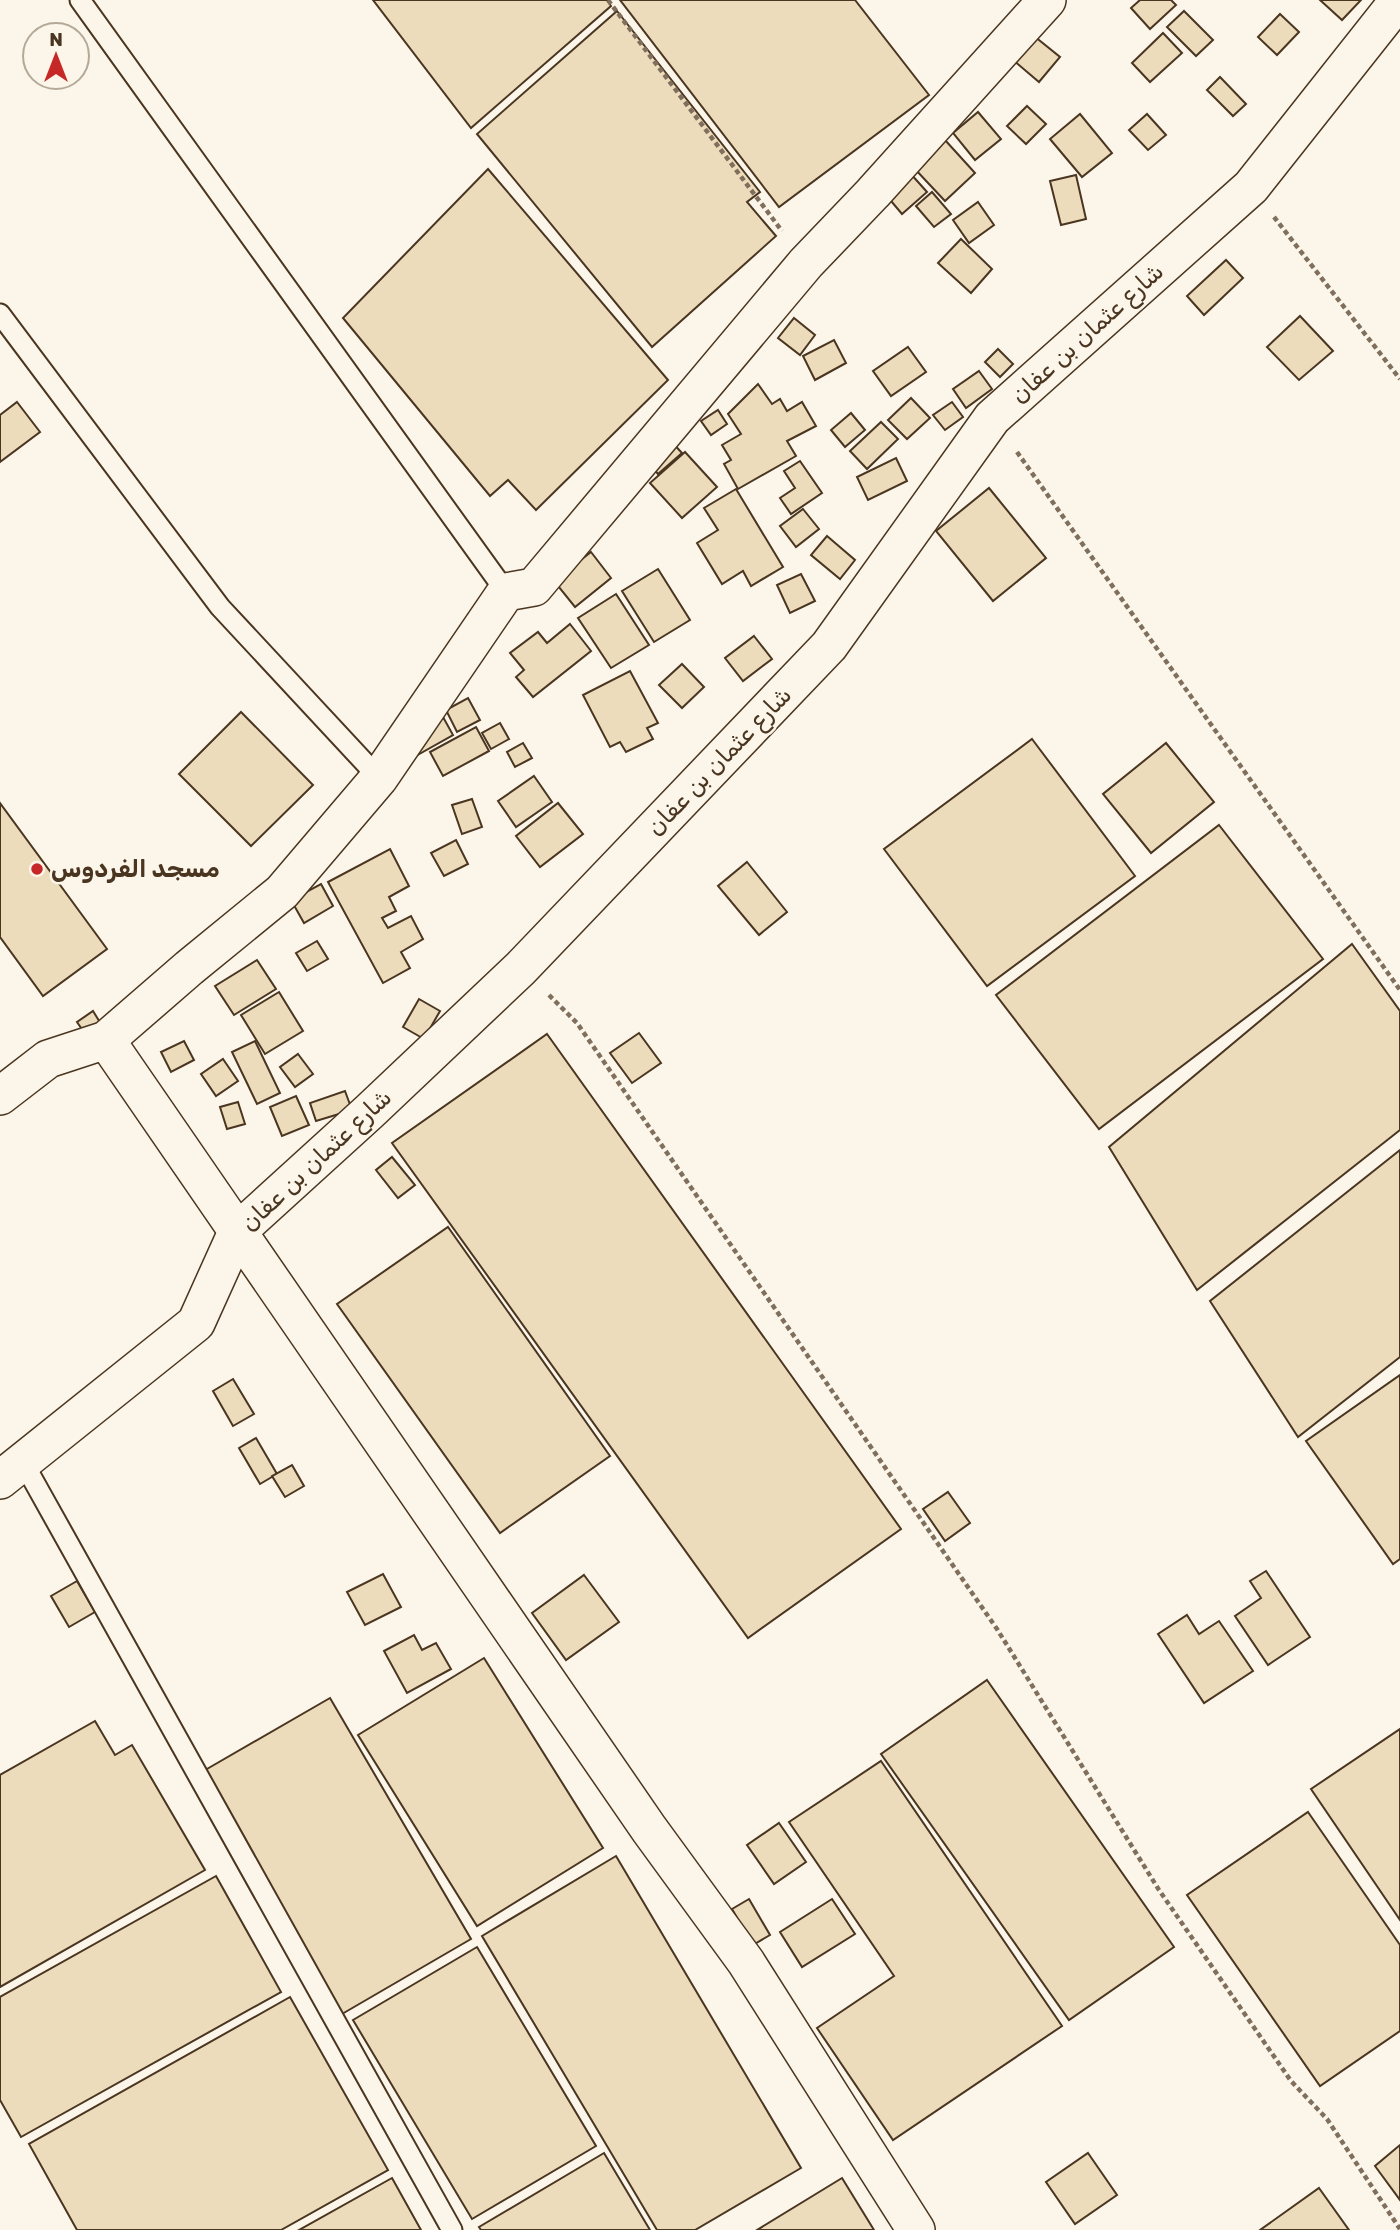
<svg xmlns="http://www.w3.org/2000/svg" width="1400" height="2230" viewBox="0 0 1400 2230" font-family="Rubik,Cairo,sans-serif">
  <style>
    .building { fill: #ecdcbc; stroke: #4a3520; stroke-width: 2 }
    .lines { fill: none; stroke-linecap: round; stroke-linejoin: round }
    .service-casing { stroke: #4a3520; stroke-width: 23 }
    .minor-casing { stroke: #4a3520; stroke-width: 40 }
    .path { stroke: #7f6f5c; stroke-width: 4.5; stroke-dasharray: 5 3.5; stroke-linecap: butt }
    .service { stroke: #fbf6e9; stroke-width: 19 }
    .minor { stroke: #fbf6e9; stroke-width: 37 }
    .poi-dot { fill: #c62828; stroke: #fbf6e9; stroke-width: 2.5 }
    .labels { text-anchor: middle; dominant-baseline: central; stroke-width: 5; stroke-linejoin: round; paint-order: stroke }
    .street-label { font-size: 24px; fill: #4a3520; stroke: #fbf6e9 }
    .poi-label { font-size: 24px; font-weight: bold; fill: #4a3520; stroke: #fbf6e9; text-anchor: start }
  </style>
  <rect width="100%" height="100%" fill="#fbf6e9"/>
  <g class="building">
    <polygon points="373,0 607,0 611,6 471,128"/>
    <polygon points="620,0 855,0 929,95 779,207"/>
    <polygon points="1140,0 1171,0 1176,5 1150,29 1131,8"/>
    <polygon points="1320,0 1361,0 1342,20"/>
    <polygon points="617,11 760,192 747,202 776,236 652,347 477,134"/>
    <polygon points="1184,11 1213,40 1196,56 1167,27"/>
    <polygon points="1280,14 1299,32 1277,55 1258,37"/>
    <polygon points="1163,33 1182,53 1150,82 1132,63"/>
    <polygon points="1034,36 1060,57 1039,82 1013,60"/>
    <polygon points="1220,77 1246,104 1233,116 1207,90"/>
    <polygon points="1027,106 1046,124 1026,144 1007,126"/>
    <polygon points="978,112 1001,139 975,160 953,133"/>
    <polygon points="1080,114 1112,153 1082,177 1050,139"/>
    <polygon points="1147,114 1166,135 1148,150 1129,130"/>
    <polygon points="945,140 975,173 945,201 914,168"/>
    <polygon points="488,169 668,380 536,510 508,480 490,496 343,318"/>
    <polygon points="910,173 927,192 902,214 886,195"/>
    <polygon points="1076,175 1086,219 1061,225 1050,181"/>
    <polygon points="932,192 951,214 934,227 916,206"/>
    <polygon points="978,202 994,225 969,243 953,220"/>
    <polygon points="961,239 992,269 971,293 938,263"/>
    <polygon points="1226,260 1243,278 1204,315 1187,296"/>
    <polygon points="1300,316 1333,351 1299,380 1267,347"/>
    <polygon points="794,318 815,335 800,355 778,338"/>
    <polygon points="834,340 846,363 815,380 803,356"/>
    <polygon points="908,347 926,372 891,396 873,371"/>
    <polygon points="998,349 1013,364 1000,377 985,362"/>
    <polygon points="979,371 992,389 966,408 953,389"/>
    <polygon points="758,384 772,404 780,399 787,411 802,402 816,426 787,441 796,456 738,489 724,464 731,460 722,445 741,434 728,414"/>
    <polygon points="911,398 930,418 907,439 888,420"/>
    <polygon points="17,402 40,432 0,462 0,415"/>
    <polygon points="952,402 963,417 945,430 933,415"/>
    <polygon points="718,410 727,424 711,435 701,421"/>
    <polygon points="851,413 865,430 845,447 831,430"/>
    <polygon points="881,422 898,439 867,469 850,451"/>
    <polygon points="668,438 682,453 658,474 645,459"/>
    <polygon points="685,452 717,487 682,518 650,483"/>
    <polygon points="896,458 907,481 868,500 857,477"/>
    <polygon points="800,461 822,493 791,514 780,498 795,488 784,471"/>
    <polygon points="989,488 1046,558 993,601 936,531"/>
    <polygon points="736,489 783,567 751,586 743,571 722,584 697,543 718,530 704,508"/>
    <polygon points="803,509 819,529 796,547 780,526"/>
    <polygon points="827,536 855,560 840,579 811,555"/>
    <polygon points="591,552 611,578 575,607 554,581"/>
    <polygon points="658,569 690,620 654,642 622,591"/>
    <polygon points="801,574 815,601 790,613 777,585"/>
    <polygon points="616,594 649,645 611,668 578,618"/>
    <polygon points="570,624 591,651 533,697 516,677 524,670 510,653 538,632 547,643"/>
    <polygon points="754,636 772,659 743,681 725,658"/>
    <polygon points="682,664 704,687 682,708 659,685"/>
    <polygon points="630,671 658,723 647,728 653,739 626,752 620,742 610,747 583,695"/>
    <polygon points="468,698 480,720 457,732 446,710"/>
    <polygon points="241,712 313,785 251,846 179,774"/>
    <polygon points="443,717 453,735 414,757 404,739"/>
    <polygon points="500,723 509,739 491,749 482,733"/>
    <polygon points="476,727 489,751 443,776 430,752"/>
    <polygon points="1032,739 1135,876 987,986 884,849"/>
    <polygon points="523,743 532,758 515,767 507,752"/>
    <polygon points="1166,743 1214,802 1151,853 1103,794"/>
    <polygon points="534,776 552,802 516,827 498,801"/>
    <polygon points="472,799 482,827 462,834 452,805"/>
    <polygon points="0,803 107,949 43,996 0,937"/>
    <polygon points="558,803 583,834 540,867 516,836"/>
    <polygon points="1219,825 1323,959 1099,1129 996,995"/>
    <polygon points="456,840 468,864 444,876 431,853"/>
    <polygon points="390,849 409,886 389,897 396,911 382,918 388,928 411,916 423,939 401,952 410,968 383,983 328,882"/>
    <polygon points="747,862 787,912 759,935 718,886"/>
    <polygon points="321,884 333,906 304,923 291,900"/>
    <polygon points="317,941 328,959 307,971 296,953"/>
    <polygon points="1352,944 1400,1011 1400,1130 1197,1290 1109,1147"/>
    <polygon points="257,960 276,989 234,1015 215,986"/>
    <polygon points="279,992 303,1031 265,1054 241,1015"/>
    <polygon points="419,999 440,1011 424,1039 403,1027"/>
    <polygon points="93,1011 101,1024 86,1035 77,1022"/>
    <polygon points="639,1033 661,1063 632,1083 610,1053"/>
    <polygon points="547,1034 901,1529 748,1638 392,1143"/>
    <polygon points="184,1041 194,1060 171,1072 161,1052"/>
    <polygon points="255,1041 280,1093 257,1104 232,1052"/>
    <polygon points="298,1054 313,1074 295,1087 280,1067"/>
    <polygon points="223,1059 238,1081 216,1096 201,1074"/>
    <polygon points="345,1091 352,1110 316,1121 310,1103"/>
    <polygon points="296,1096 309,1125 282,1136 270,1107"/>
    <polygon points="238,1102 245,1124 227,1129 220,1107"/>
    <polygon points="1400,1150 1400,1357 1298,1437 1210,1301"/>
    <polygon points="392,1157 415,1185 398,1198 376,1170"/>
    <polygon points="448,1227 610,1456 500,1533 337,1304"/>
    <polygon points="1400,1375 1400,1559 1393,1564 1306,1441"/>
    <polygon points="233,1379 254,1414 233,1426 213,1391"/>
    <polygon points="256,1438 277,1474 260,1484 239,1448"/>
    <polygon points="292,1465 304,1486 285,1497 272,1476"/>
    <polygon points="948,1492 970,1523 945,1541 923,1509"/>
    <polygon points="1266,1571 1310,1637 1268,1665 1235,1616 1261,1598 1250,1581"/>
    <polygon points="383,1574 401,1607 365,1625 347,1592"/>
    <polygon points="584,1575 619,1622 566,1660 532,1613"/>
    <polygon points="77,1581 95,1612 69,1627 51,1596"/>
    <polygon points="1187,1615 1199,1634 1219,1621 1253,1671 1204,1703 1158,1634"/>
    <polygon points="414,1635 422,1650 436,1643 451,1669 407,1693 384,1651"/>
    <polygon points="484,1658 603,1848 477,1926 358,1735"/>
    <polygon points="987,1680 1174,1947 1069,2020 881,1754"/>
    <polygon points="330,1698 471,1939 342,2014 200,1773"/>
    <polygon points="95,1721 115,1755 132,1745 205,1870 0,1987 0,1775"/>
    <polygon points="1400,1729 1400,1920 1311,1789"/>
    <polygon points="881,1761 1062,2026 893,2140 817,2028 894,1976 789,1822"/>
    <polygon points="1308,1812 1400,1945 1400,2031 1320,2086 1187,1895"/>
    <polygon points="779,1823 806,1862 774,1884 747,1845"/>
    <polygon points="616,1856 801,2168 695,2230 657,2230 482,1936"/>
    <polygon points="216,1876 281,1992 21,2137 0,2100 0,1997"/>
    <polygon points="749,1899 770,1935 753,1945 732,1909"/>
    <polygon points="832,1899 855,1934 802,1967 780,1932"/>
    <polygon points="477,1947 596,2146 472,2219 353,2020"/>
    <polygon points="290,1997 388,2170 281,2230 77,2230 29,2144"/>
    <polygon points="1400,2145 1400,2200 1375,2166"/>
    <polygon points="604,2153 650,2230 481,2230 479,2227"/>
    <polygon points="1088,2153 1117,2195 1075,2224 1046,2182"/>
    <polygon points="392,2178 421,2230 299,2230"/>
    <polygon points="842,2178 874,2230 757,2230"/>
    <polygon points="1319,2188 1349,2230 1260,2230"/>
  </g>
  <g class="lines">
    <defs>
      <g id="service">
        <polyline points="80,0 506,592"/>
        <polyline points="0,314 220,607 379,778"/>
        <polyline points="23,1462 452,2230"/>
      </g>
      <g id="minor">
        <polyline points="106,1040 649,1829 746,1962 916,2230"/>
        <polyline points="0,1096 48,1059 106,1040 189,968 282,892 379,778 506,592 534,587 806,263 873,193 1047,0"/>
        <polyline points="0,1480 196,1323 237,1232 370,1111 521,968 829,646 992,418 1251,187 1399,0"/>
      </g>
    </defs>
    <use href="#service" class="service-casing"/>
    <use href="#minor" class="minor-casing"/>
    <g class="path">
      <polyline points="608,0 782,231"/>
      <polyline points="1274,217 1400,379"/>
      <polyline points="1017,452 1400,990"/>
      <polyline points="549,995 577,1023 997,1629 1159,1890 1291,2081 1327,2119 1400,2229"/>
    </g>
    <use href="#service" class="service"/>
    <use href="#minor" class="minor"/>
  </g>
  <circle class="poi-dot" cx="37" cy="869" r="7"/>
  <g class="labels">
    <g class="street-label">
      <text transform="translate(1087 333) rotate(-42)">شارع عثمان بن عفان</text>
      <text transform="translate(719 761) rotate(-46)">شارع عثمان بن عفان</text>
      <text transform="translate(316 1160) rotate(-43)">شارع عثمان بن عفان</text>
    </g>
    <g class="poi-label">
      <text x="51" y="869">مسجد الفردوس</text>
    </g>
  </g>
  <g transform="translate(56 56)"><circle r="33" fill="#fbf6e9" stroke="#b4a999" stroke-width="2"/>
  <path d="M0-5L12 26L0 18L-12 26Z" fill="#c62828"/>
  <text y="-10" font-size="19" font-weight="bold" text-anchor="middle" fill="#4a3520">N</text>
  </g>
</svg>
